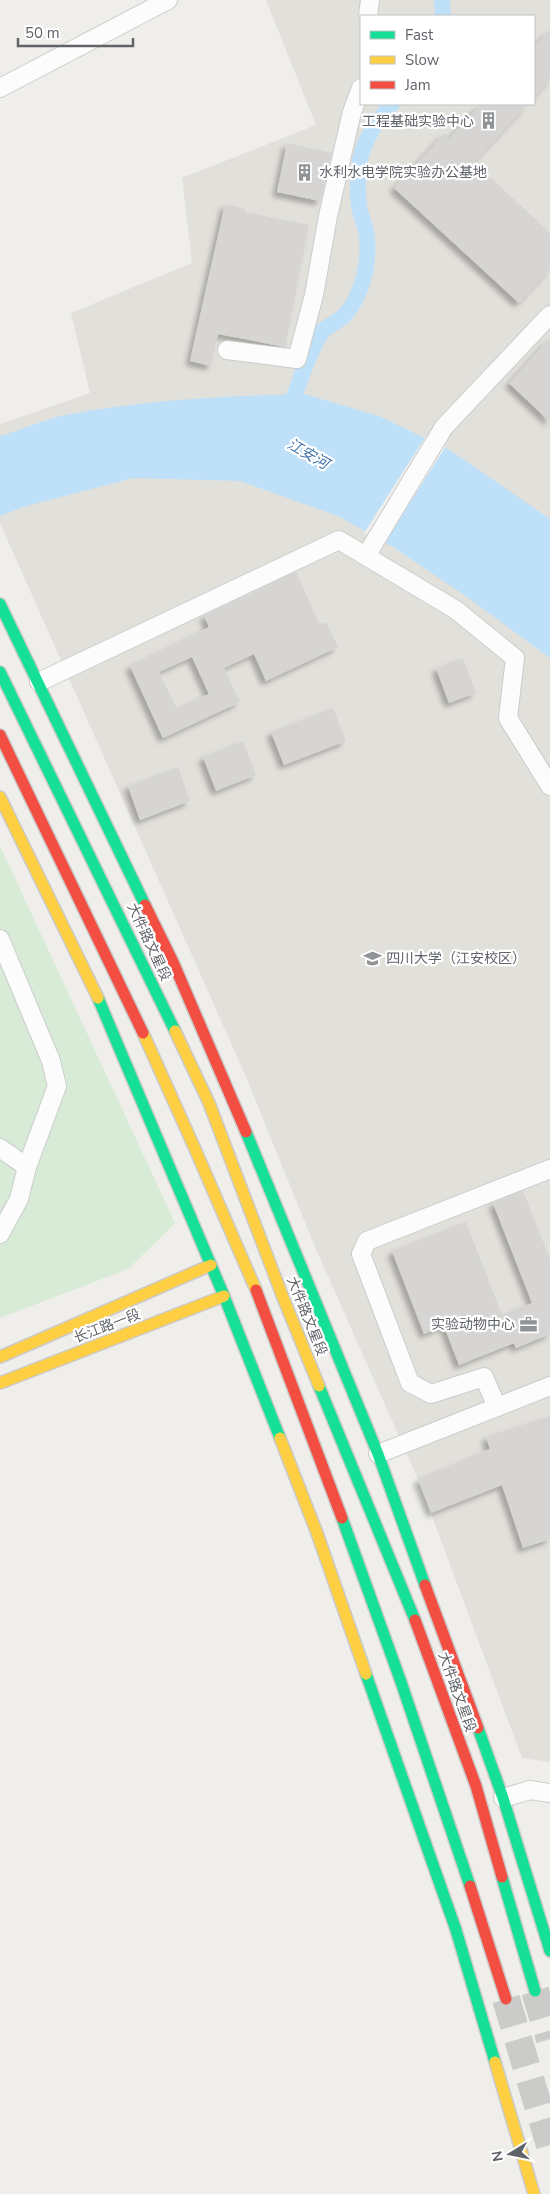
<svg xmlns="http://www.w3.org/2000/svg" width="550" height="2194" viewBox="0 0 550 2194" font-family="'Nunito Sans','Noto Sans SC',sans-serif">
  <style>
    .education { fill: #e2e0da; fill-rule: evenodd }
    .park { fill: #d8ebd6 }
    .water { fill: #bfe0f9 }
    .pier { fill: #efeeea }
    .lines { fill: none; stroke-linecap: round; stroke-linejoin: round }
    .canal { stroke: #bfe0f9; stroke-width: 16 }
    .building { fill: #d6d5d3; fill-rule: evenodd; filter: url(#shadow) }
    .primary-tunnel { stroke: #cbcbca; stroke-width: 28; stroke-dasharray: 28 14; stroke-linecap: butt }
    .street-casing { stroke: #cbcccc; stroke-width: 20 }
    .fast-casing { stroke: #cacacb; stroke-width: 14 }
    .slow-casing { stroke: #cacacb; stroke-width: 14 }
    .jam-casing { stroke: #cacacb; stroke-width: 14 }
    .street { stroke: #fdfcfc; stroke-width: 18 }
    .fast { stroke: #16e098; stroke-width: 11 }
    .slow { stroke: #ffcf43; stroke-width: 11 }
    .jam { stroke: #f24e42; stroke-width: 11 }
    .labels { text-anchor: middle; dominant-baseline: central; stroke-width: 4.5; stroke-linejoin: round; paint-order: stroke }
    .poi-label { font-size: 14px; fill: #5f6368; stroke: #fff; text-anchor: end }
    .street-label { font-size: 14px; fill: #5f6368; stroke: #fff }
    .water-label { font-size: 15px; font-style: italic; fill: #4174aa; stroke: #fff }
  </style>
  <defs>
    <filter id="shadow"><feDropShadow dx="-4.5" dy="4.5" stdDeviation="2.5" flood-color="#0004"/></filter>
  </defs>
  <rect width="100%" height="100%" fill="#efeeea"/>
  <path class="education" d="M266 0H550V1762L522 1758 418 1479 315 1247 246 1077 0 523V424L90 393 71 313 192 263 182 178 316 125ZM361 16H534V104H361Z"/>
  <polygon class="park" points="0,846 175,1223 128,1269 0,1318"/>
  <path class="water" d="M304 394 379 416 450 450 550 519V658L467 597 393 547 338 516 240 481 133 478 23 507 0 516V436C21 430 43 420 65 415 144 400 224 396 304 394Z"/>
  <polygon class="pier" points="426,436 446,446 383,545 364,533"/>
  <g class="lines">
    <g class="canal">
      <polyline points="442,0 443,16"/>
      <path d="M288 414C295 395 311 343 324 330 328 326 335 323 340 319 351 311 359 294 363 280 367 265 369 247 366 231 364 222 360 214 359 205 354 161 363 136 392 104"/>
    </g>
  </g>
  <g class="building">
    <polygon points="550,29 550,79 534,97 534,47"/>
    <polygon points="481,104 528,104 474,162 550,233 550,269 519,303 394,188 445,133 449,139"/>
    <polygon points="287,143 332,153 320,201 277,192"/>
    <polygon points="225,204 245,209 245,212 309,225 285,347 218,334 211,366 190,361"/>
    <polygon points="550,338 550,422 509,383"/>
    <path d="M296 572 320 625 326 622 338 647 266 681 254 654 224 668 240 702 163 738 130 666 209 627 204 616ZM192 657 209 694 177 709 159 672Z"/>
    <polygon points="463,658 476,693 449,703 436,668"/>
    <polygon points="333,708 346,741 284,765 271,732"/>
    <polygon points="243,741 256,775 216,791 203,757"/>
    <polygon points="178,767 190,801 140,820 128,786"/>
    <polygon points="523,1191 550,1259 550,1334 516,1348 514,1343 459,1365 444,1326 424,1334 392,1251 466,1222 502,1315 532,1303 493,1203"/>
    <polygon points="550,1416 550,1539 523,1548 502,1485 431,1513 418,1479 490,1449 486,1437"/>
  </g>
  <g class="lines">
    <g class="primary-tunnel">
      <polyline points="535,1991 550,2039"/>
      <polyline points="506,1999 550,2145"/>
    </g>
    <defs>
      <g id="street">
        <polyline points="368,16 370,0"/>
        <polyline points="0,88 168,0"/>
        <polyline points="227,350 297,359 314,295 328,216 352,112 361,88"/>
        <polyline points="366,556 444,427 550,315"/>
        <polyline points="39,682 339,540 456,610 515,658 508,718 550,786"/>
        <polyline points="0,939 51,1061 57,1086 27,1167 19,1199 0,1234"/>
        <polyline points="0,1148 27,1167"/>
        <polyline points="497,1407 484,1377 431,1394 410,1383 361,1254 367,1241 550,1169"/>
        <polyline points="378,1454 550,1386"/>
        <polyline points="503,1798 530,1790 550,1793"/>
      </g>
      <g id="fast">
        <polyline points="0,604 145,905"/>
        <polyline points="0,672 175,1031"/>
        <polyline points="98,998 224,1296 280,1438"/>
        <polyline points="246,1132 378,1454 425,1585"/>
        <polyline points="319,1386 415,1620"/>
        <polyline points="342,1518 401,1682 470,1886"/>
        <polyline points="366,1674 456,1930 495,2062"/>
        <polyline points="478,1728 503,1798 550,1951"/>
        <polyline points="502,1877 535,1991"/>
      </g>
      <g id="slow">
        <polyline points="0,797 98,998"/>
        <polyline points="175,1031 209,1103 282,1295 319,1386"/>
        <polyline points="143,1033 195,1149 256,1290"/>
        <polyline points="0,1357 211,1265"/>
        <polyline points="0,1383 224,1296"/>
        <polyline points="280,1438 317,1533 366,1674"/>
        <polyline points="495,2062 534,2194"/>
      </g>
      <g id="jam">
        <polyline points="0,735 143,1033"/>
        <polyline points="145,905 173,962 246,1132"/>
        <polyline points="256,1290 342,1518"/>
        <polyline points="425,1585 478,1728"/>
        <polyline points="415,1620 476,1786 502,1877"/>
        <polyline points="470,1886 506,1999"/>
      </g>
    </defs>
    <use href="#street" class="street-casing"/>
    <use href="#fast" class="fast-casing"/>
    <use href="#slow" class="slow-casing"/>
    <use href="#jam" class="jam-casing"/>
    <use href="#street" class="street"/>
    <use href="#fast" class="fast"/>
    <use href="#slow" class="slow"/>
    <use href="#jam" class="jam"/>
  </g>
  <defs>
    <symbol id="building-bare" viewBox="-9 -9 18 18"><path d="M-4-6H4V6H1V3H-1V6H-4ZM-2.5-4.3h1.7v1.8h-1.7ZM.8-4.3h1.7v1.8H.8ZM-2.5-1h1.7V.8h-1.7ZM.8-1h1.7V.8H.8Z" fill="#919496" stroke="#fff" stroke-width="2.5" paint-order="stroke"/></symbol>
    <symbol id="university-bare" viewBox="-9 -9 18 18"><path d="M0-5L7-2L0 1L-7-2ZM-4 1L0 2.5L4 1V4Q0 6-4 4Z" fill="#919496" stroke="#fff" stroke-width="2.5" paint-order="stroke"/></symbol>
    <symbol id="office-bare" viewBox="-9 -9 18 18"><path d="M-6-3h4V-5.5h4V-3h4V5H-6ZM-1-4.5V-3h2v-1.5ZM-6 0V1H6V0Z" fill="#919496" stroke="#fff" stroke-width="2.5" paint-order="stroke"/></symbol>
  </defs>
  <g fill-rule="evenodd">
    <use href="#building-bare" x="476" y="108" width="25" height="25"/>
    <use href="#building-bare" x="292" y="160" width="25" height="25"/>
    <use href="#university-bare" x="360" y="946" width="25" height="25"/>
    <use href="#office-bare" x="516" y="1312" width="25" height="25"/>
  </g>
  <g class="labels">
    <g class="poi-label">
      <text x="474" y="121">工程基础实验中心</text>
      <text x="319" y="172" text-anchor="start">水利水电学院实验办公基地</text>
      <text x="386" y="958" text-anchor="start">四川大学（江安校区）</text>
      <text x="515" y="1324">实验动物中心</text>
    </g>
    <g class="street-label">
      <text transform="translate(149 942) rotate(65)">大件路文星段</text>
      <text transform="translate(307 1316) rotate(68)">大件路文星段</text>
      <text transform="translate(107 1326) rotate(-21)">长江路一段</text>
      <text transform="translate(457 1692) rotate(70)">大件路文星段</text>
    </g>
    <g class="water-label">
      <text transform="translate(308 454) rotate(30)">江安河</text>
    </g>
  </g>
  <rect x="360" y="15" width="175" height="90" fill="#ffffff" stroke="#bfc1c3"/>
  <rect x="370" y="31" width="25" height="8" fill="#16e098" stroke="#bfc1c3"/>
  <text x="405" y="40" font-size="15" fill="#5f6368">Fast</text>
  <rect x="370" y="56" width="25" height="8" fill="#ffcf43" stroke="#bfc1c3"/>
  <text x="405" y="65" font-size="15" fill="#5f6368">Slow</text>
  <rect x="370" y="81" width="25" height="8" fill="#f24e42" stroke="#bfc1c3"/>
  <text x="405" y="90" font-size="15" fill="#5f6368">Jam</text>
  <g transform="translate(510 2154) rotate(260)" stroke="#ffffff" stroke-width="4" paint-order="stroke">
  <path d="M0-4L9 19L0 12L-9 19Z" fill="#5f6368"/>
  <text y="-8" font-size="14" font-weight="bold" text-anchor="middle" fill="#5f6368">N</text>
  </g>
  <path d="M18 38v8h115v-8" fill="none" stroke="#5f6368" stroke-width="2.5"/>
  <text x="25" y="38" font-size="15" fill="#5f6368" stroke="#ffffff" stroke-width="4" paint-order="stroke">50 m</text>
</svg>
